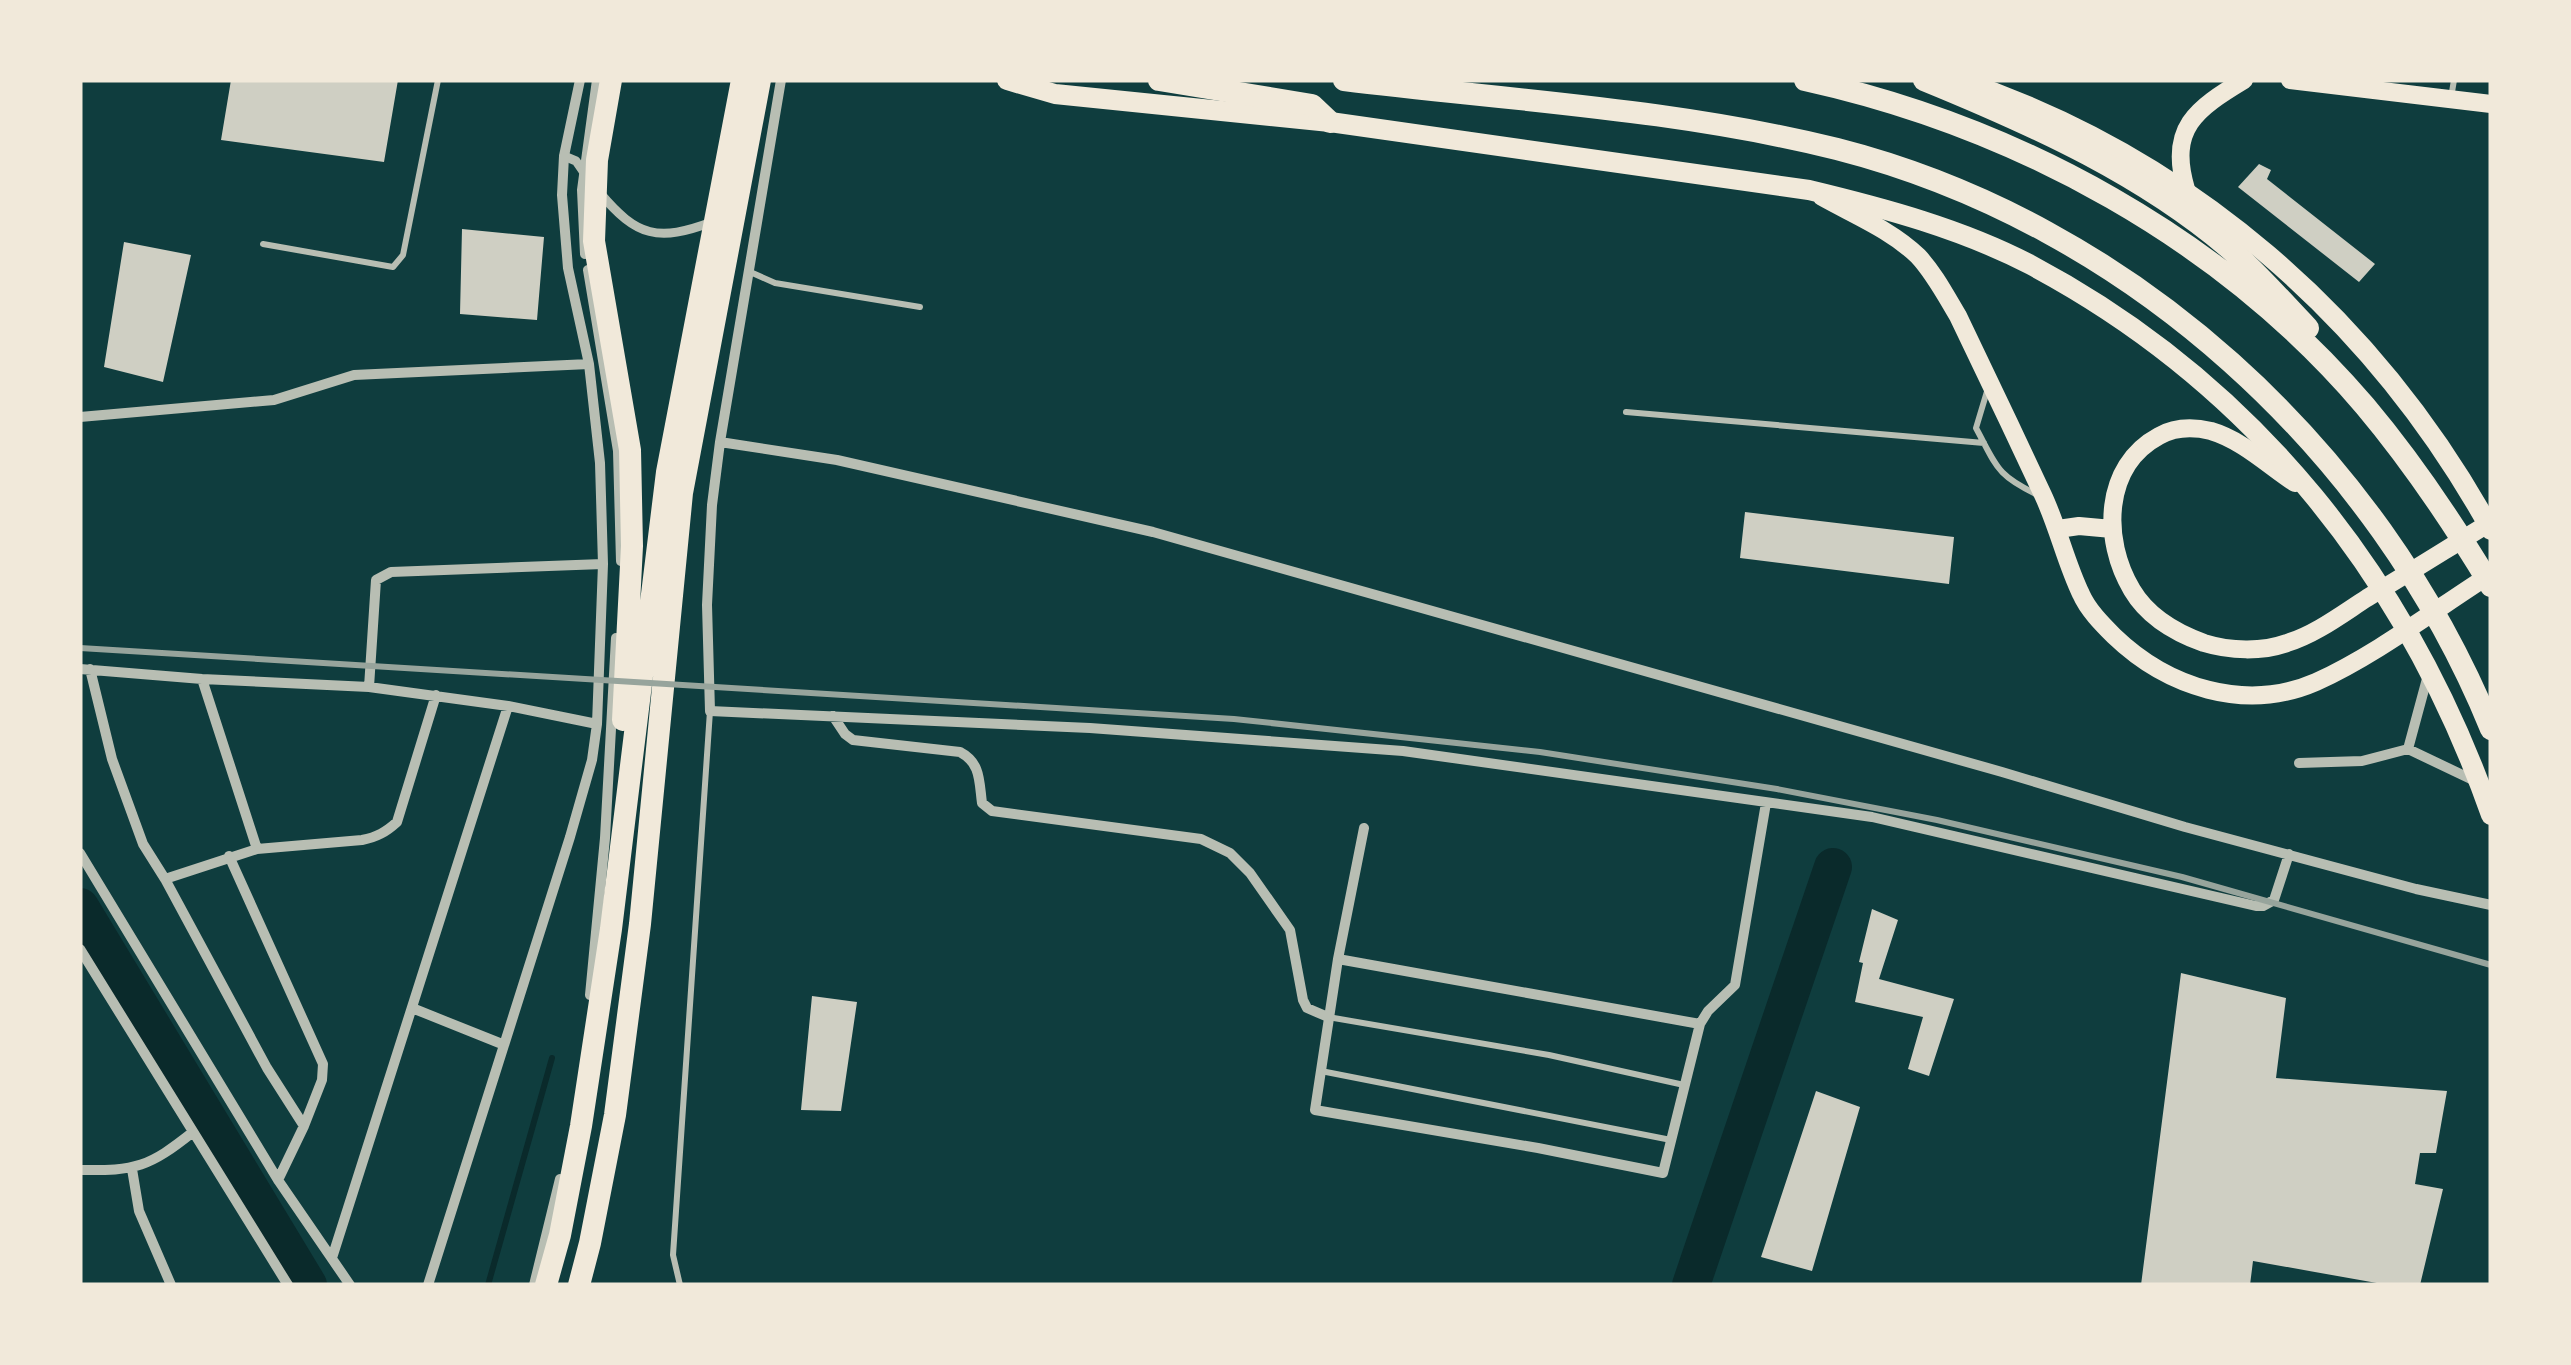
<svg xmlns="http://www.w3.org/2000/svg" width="2571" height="1365" viewBox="0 0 2571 1365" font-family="'DM Sans',sans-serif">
  <rect width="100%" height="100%" fill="#0f3d3e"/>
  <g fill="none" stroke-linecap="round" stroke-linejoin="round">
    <!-- stream -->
    <path stroke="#0a2a2b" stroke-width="6" d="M488,1285L552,1058"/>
    <!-- river -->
    <path stroke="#0a2a2b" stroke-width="38" d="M80,907L308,1285
      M1691,1285L1833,867"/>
  </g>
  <!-- building -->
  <path fill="#cfcfc3" d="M231,80H398L384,162L221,140Z
    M2259,164L2271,170L2267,179L2375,264L2359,282L2238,187Z
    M462,229L544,237L537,320L460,314Z
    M124,242L191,255L163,382L104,367Z
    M1745,512L1954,537L1949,584L1740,558Z
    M1872,909L1898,920L1879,979L1954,999L1929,1076L1908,1069L1923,1017L1855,1002L1863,963L1859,962Z
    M2181,973L2286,998L2276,1078L2447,1091L2436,1153H2420L2415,1184L2443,1189L2420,1285H2388L2253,1261L2250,1285H2141Z
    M812,996L857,1002L841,1111L801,1110Z
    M1816,1091L1860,1107L1812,1271L1761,1257Z"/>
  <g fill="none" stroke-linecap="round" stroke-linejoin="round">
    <!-- service -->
    <path stroke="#b8beb3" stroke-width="6" d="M2451,98L2454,80
      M263,244L393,267L403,255L438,80
      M748,271L775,283L920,307
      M1988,388L1976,428C1997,467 1996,475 2038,495
      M1626,412L1984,443
      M1328,1017L1549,1055L1684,1085
      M1321,1071L1671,1140
      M680,1285L673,1255L710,711"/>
    <!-- pedestrian -->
    <path stroke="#b8beb3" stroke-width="9" d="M564,156L576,161L587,177
      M600,193C637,237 658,242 712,222"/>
    <!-- minor -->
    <path stroke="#b8beb3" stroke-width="10" d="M781,80L720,442L712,505L707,605L710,711L1090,728L1403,751L1872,817L2256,906H2263L2274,900L2289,854
      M585,254L582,190L597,80
      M588,270L618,451L621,561
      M80,417L274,400L354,375L589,364
      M720,442L837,460L1153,532L2002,772L2185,827L2416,889L2491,905
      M80,669L202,679L369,687L508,706L597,724
      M90,669L112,759L143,844L165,879L267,1068L304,1126L278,1180
      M2428,675L2408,749L2473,780
      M202,679L257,849L362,840C377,837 386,832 397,822L436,695
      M369,687L376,580L391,572L603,564
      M833,716L845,734L853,740L960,752C981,763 979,781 982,803L992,811L1201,839L1230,853L1250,873L1290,930L1303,1000L1307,1008L1328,1017
      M2299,763L2362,761L2408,749
      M1364,828L1338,959L1315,1110L1538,1148L1663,1173L1700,1024L1708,1011L1735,985L1766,803
      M80,853L278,1180L350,1285
      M229,856L323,1064L322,1080L304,1126
      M165,879L257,849
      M80,949L288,1285
      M1338,959L1700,1024
      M590,995L605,838L616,638
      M412,1008L502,1044
      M132,1169L139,1211L171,1285
      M80,1170C136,1171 149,1167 193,1132
      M332,1258L508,706
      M428,1285L570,837L592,760L597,724L603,564L600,463L589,364L568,268L562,195L564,156L580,80
      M534,1285L560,1179"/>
    <!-- secondary -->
    <path stroke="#f1e9da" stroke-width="18" d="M2290,80L2491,104
      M2186,189C2168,128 2196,109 2244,80
      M1822,197C1854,215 1891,230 1918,256C1934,273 1946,296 1958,316C1987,376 2015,435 2043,495C2058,527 2066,563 2081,594C2088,610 2102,624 2114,636C2167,687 2245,713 2316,682C2374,656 2436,609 2491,574
      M2295,483C2269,466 2242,440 2211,431C2194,427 2175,427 2159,436C2103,466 2102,540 2132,590C2148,617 2176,633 2204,643C2230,651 2262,652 2287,643C2316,634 2342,614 2367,598C2409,573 2450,547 2491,522
      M2058,529L2079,526L2112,529"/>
    <!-- trunk -->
    <path stroke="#f1e9da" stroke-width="20" d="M1007,80L1055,94L1330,122L1809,190C1884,208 1962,229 2031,265C2255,384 2408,579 2491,815
      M1959,80C2189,157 2374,318 2491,530"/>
    <!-- motorway -->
    <path stroke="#f1e9da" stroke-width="22" d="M611,80L597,160L594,241L630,450L632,546L623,720
      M1159,80L1312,105L1330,122
      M1344,80C1507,100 1676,109 1837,149C2130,224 2377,450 2491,729
      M1805,80C2018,127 2223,239 2365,406C2413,463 2453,523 2491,586
      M1924,80C2034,125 2148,176 2238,256C2263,279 2285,304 2308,328
      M546,1285L560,1235L581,1126L611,929L667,472L742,80
      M579,1285L590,1243L615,1115L640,924L682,493L760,80"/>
    <!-- rail -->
    <path stroke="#97a49c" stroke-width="6" d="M80,648L1234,719L1540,752L1777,789L1937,820L2182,877L2491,965"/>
  </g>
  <!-- border -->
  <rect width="2571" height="1365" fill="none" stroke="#f1e9da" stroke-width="165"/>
</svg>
